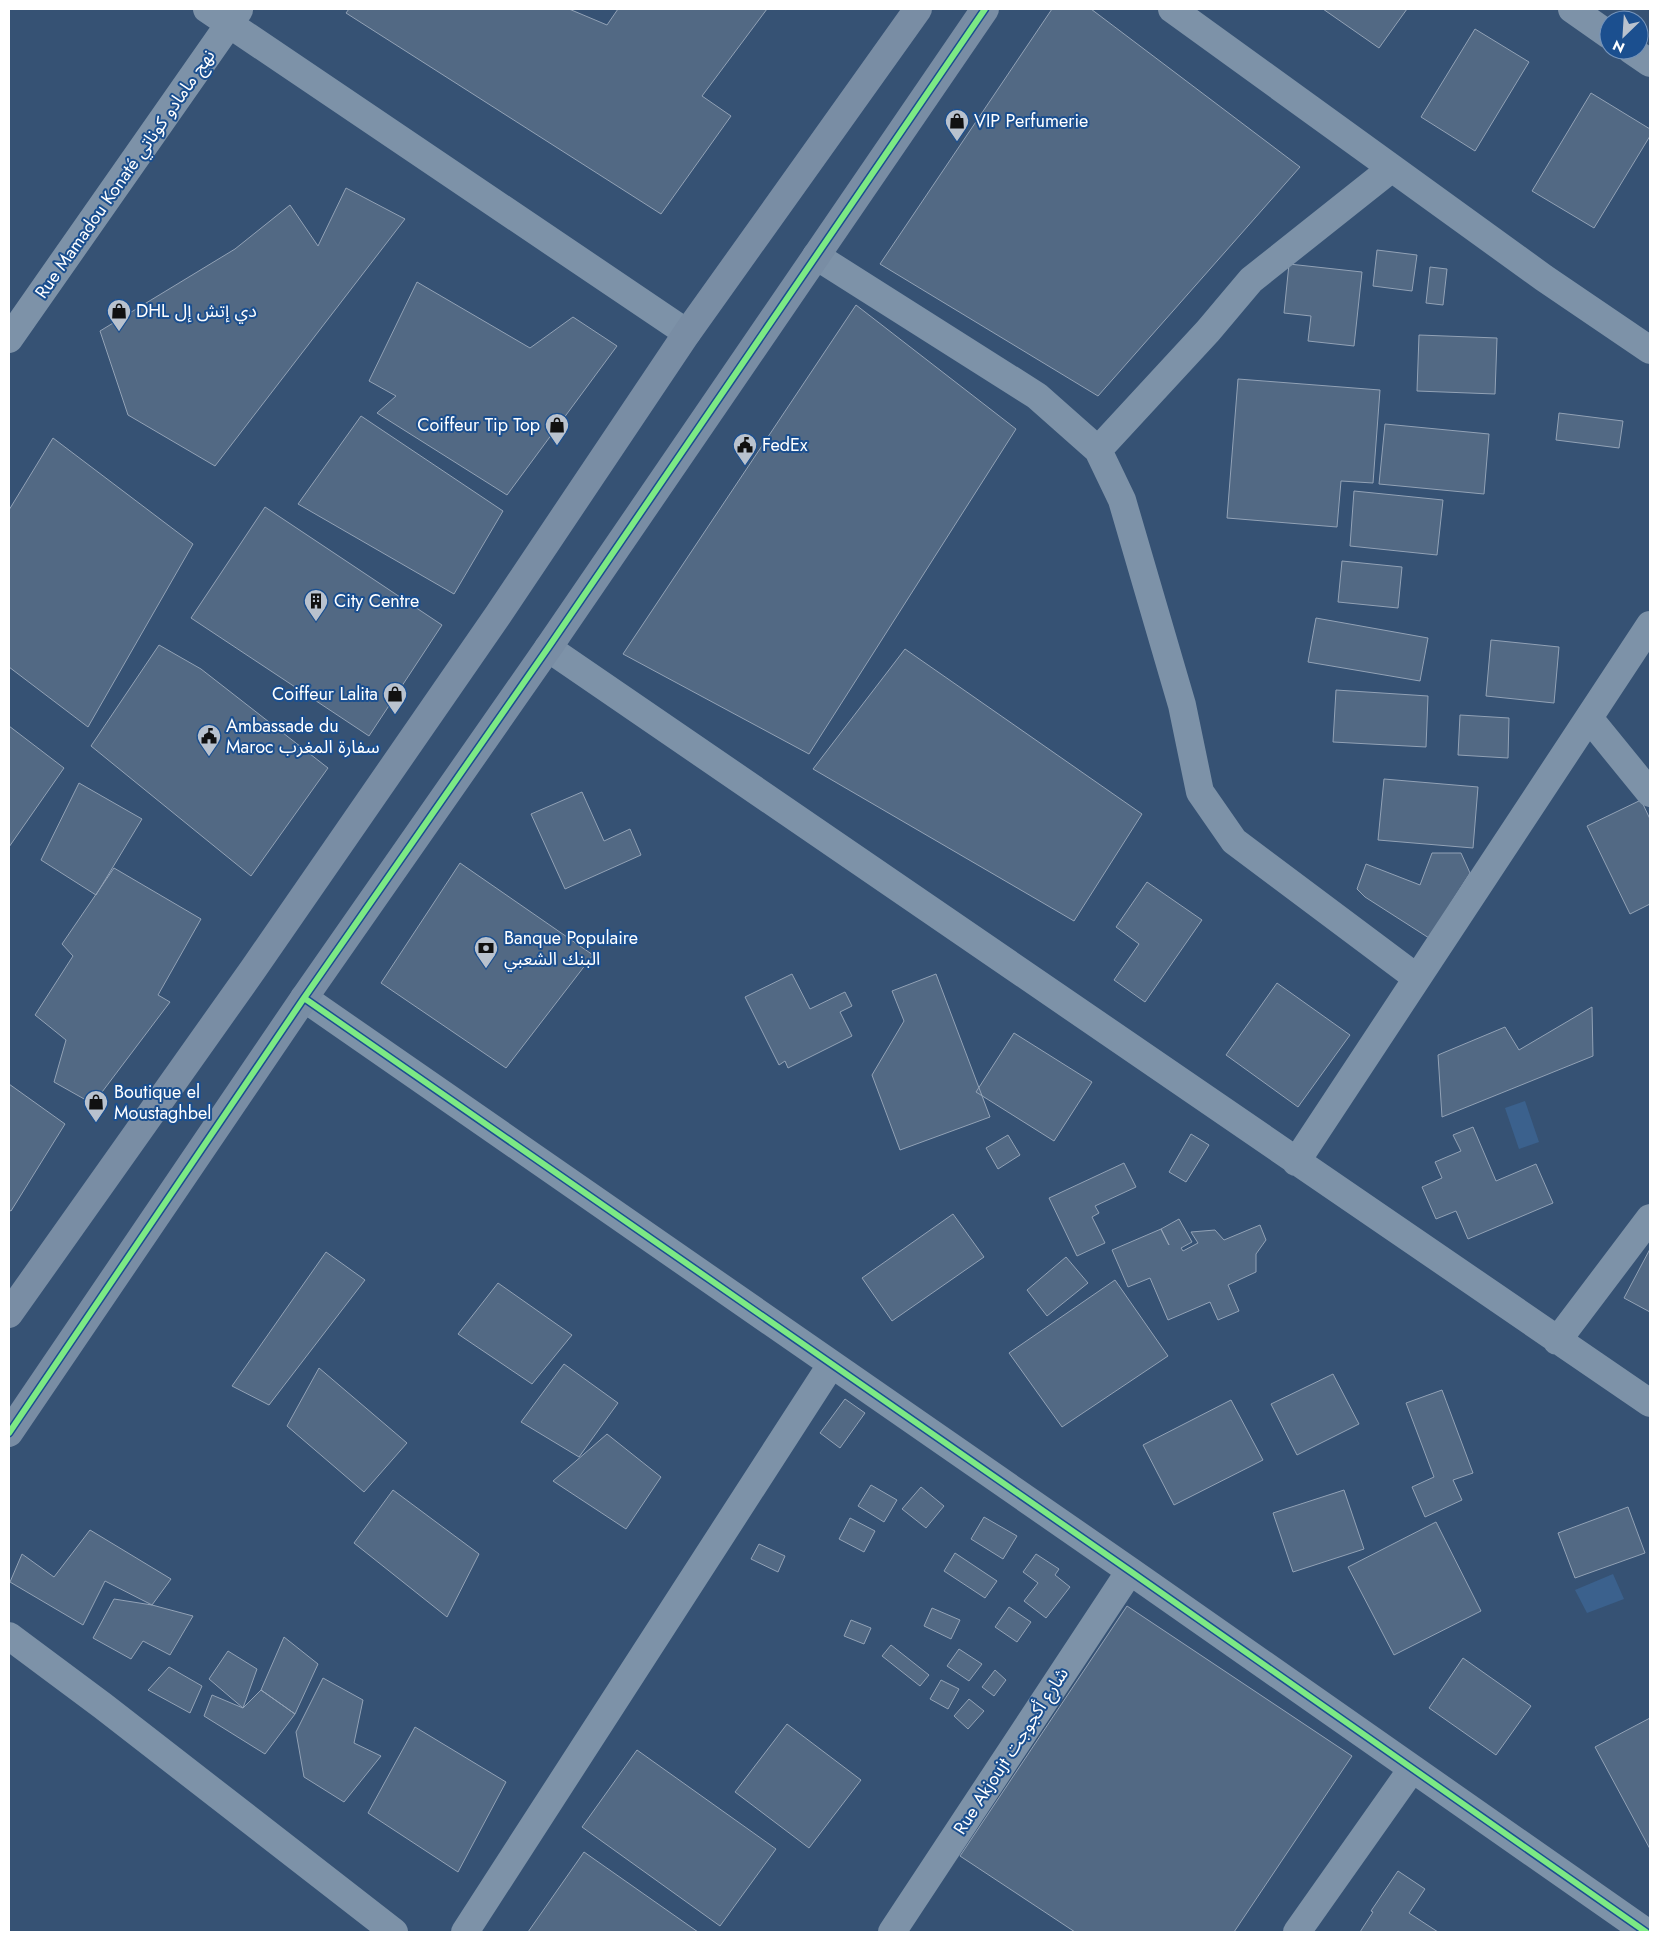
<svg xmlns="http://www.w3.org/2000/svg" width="1659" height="1941" viewBox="0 0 1659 1941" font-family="Jost,'Noto Sans Arabic',sans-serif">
  <rect width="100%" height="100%" fill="#365274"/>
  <!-- water -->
  <path fill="#3b618d" d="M1525,1101L1539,1142L1519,1149L1505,1108Z
    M1613,1574L1624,1599L1587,1613L1575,1590Z"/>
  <!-- building -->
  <path fill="#526984" stroke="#92a2b6" d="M349,9H569L607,25L618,9H767L702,96L731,116L661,214L346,13Z
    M1052,9H1091L1300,167L1098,396L880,264Z
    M1323,9H1407L1379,48Z
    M1475,29L1529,62L1475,151L1421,117Z
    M1591,93L1650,129V136L1594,228L1532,191Z
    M346,188L405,219L215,466L128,415L100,331L235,249L290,205L318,246Z
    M1377,250L1417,255L1412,291L1373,286Z
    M1289,264L1362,272L1354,346L1308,341L1311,316L1284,313Z
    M1430,267L1447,269L1443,305L1426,303Z
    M417,282L530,348L573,317L617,346L507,495L377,413L396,396L369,381Z
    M856,305L1016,429L809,754L623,654Z
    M1419,335L1497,338L1495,394L1417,391Z
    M1238,379L1380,390L1373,483L1341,481L1337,527L1227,518Z
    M1559,413L1623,421L1619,448L1556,440Z
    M361,416L503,511L454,594L298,504Z
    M1385,424L1489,434L1484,494L1379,484Z
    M53,438L193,544L88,727L9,667V510Z
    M1354,491L1443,500L1437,555L1350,546Z
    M265,507L442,625L369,736L191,618Z
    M1342,561L1402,567L1398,608L1338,602Z
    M1316,618L1428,638L1420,681L1308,662Z
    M1491,640L1559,647L1554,703L1486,696Z
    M159,645L201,669L328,768L251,876L91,746Z
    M905,649L1142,814L1074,921L813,769Z
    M1336,690L1428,696L1426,747L1333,742Z
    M1460,715L1509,718L1508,758L1458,755Z
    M9,726L64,768L9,847Z
    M1384,779L1478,787L1473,848L1378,840Z
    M79,783L142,819L96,895L41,860Z
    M582,792L604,841L630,829L641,855L565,889L531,814Z
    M1641,800L1650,819V904L1630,914L1587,826Z
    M1432,853H1461L1470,873L1429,938L1365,897L1357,889L1366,864L1420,885Z
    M460,863L593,955L506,1068L381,983Z
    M114,868L201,919L158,995L170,1002L93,1104L54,1082L66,1040L35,1015L73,956L62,944Z
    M1147,882L1202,920L1145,1002L1114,980L1139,944L1116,927Z
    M792,974L810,1009L845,992L852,1006L840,1012L852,1036L788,1068L785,1061L779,1065L745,997Z
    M936,974L990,1117L900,1150L872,1075L904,1021L892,991Z
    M1277,983L1350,1035L1298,1107L1226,1055Z
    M1592,1007L1593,1056L1442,1117L1438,1055L1505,1027L1519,1050Z
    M1014,1033L1092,1082L1054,1141L976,1092Z
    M9,1084L65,1124L11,1211L9,1210Z
    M1473,1127L1496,1181L1536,1164L1553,1203L1468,1239L1456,1211L1436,1219L1422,1187L1442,1178L1435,1162L1461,1151L1453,1135Z
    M1191,1134L1209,1145L1186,1182L1169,1172Z
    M1008,1135L1020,1155L998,1169L986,1148Z
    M1124,1163L1136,1187L1095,1206L1099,1213L1092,1217L1105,1243L1077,1256L1049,1198Z
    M953,1214L984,1257L892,1321L862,1278Z
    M1179,1219L1192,1242L1181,1248L1183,1251L1198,1243L1191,1232L1215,1230L1224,1240L1260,1225L1266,1240L1256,1254V1272L1228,1285L1239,1311L1218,1320L1210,1302L1168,1320L1150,1278L1128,1287L1112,1250L1161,1229L1169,1245L1161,1229Z
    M1650,1249V1312L1624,1298Z
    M326,1252L365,1280L269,1405L232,1386Z
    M1066,1257L1088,1283L1047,1316L1027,1290Z
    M1115,1280L1168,1356L1062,1427L1009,1353Z
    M498,1283L572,1335L532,1384L458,1334Z
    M564,1364L618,1403L579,1457L521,1422Z
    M319,1368L407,1443L364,1492L287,1426Z
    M1333,1374L1359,1424L1297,1455L1271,1404Z
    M1442,1390L1473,1473L1453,1480L1462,1500L1425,1517L1412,1487L1434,1477L1406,1403Z
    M845,1399L865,1413L840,1448L820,1433Z
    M1231,1400L1263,1460L1174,1505L1143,1445Z
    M607,1434L661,1477L626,1529L553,1481Z
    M871,1485L897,1500L884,1522L858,1506Z
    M921,1487L944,1506L926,1528L902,1509Z
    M393,1490L479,1554L447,1617L354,1543Z
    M1344,1490L1364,1549L1293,1572L1273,1513Z
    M1628,1507L1645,1553L1575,1578L1558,1533Z
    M984,1517L1017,1536L1003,1559L971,1539Z
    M850,1518L875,1531L864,1552L839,1539Z
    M1436,1522L1481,1611L1394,1655L1348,1567Z
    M90,1530L171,1579L152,1605L105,1581L83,1625L10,1582L22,1554L54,1577Z
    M759,1544L785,1556L778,1572L751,1559Z
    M955,1553L997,1581L985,1598L944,1571Z
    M1036,1554L1059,1569L1055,1575L1070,1587L1046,1618L1024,1601L1038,1583L1023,1572Z
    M114,1599L152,1605L193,1616L170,1655L143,1641L131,1659L93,1638Z
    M1127,1606L1352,1756L1234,1932H1075L960,1856Z
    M1009,1607L1031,1622L1017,1642L995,1627Z
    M932,1608L960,1620L951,1639L924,1626Z
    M851,1620L871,1628L864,1644L844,1636Z
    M284,1637L318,1664L295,1714L261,1690Z
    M891,1645L929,1675L920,1686L882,1656Z
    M959,1649L982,1664L969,1681L947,1666Z
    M228,1651L257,1669L243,1708L209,1679Z
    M1463,1658L1531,1706L1496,1755L1429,1708Z
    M169,1667L202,1686L190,1713L148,1690Z
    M995,1670L1006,1680L994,1696L982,1687Z
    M323,1678L363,1700L354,1743L381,1756L344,1802L304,1777L296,1732Z
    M941,1680L959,1689L948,1709L930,1699Z
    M261,1690L295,1714L265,1754L204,1716L212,1695L243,1708Z
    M969,1699L984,1711L968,1729L954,1716Z
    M1650,1718V1849L1595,1747Z
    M787,1724L861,1780L809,1848L735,1792Z
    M415,1727L506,1782L458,1872L368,1813Z
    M637,1750L776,1849L720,1926L582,1827Z
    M584,1852L698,1932H528Z
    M1398,1871L1425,1889L1409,1913L1438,1932H1360L1373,1912L1371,1911Z"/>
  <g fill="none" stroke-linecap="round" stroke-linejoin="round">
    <!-- street -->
    <path stroke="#7d92a8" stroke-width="28" d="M207,9L687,333
      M1172,9L1544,278L1650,350
      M1572,9L1609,35
      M1631,50L1650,63
      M816,256L1037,396L1098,450L1122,500L1182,705L1200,792L1234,841L1417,978
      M9,339L239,10
      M1098,450L1208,331L1251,280L1392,168
      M548,648L1650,1403
      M1589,718L1650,793
      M304,998L1130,1571L1646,1932
      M1296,1162L1650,625
      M1557,1341L1650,1218
      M9,1636L103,1706L394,1932
      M465,1932L831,1365
      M892,1932L1130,1571
      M1297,1932L1412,1769"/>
    <!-- secondary -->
    <path stroke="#798da4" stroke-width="28" d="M9,1314L254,968L498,615L687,333L918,9
      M9,1433L304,998L548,648L985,9"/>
    <!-- cycleway casing -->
    <g stroke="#1b4f8f" stroke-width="9">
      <path id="cycleway" d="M304,998L1130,1571L1646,1932
        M9,1433L304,998L548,648L985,9"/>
    </g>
    <!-- cycleway -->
    <use href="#cycleway" stroke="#7ce984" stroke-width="6"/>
  </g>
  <!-- icons -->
  <defs>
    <g id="shop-pin" transform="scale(1.25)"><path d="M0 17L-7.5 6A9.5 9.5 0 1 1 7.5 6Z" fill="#b9c2ce" stroke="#1b4f8f"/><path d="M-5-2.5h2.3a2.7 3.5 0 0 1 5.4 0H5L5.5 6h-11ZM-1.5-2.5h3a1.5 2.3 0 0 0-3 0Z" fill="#111"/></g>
    <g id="civic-pin" transform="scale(1.25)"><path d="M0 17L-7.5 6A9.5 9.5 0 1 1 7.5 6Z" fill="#b9c2ce" stroke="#1b4f8f"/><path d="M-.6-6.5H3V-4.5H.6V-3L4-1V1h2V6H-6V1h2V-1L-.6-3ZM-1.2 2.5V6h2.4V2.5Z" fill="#111"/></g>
    <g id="building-pin" transform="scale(1.25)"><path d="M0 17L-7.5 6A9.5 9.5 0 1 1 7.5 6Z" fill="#b9c2ce" stroke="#1b4f8f"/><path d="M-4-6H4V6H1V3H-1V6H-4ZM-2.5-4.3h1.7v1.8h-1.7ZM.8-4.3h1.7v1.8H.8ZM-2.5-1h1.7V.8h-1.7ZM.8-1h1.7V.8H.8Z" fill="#111"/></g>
    <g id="bank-pin" transform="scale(1.25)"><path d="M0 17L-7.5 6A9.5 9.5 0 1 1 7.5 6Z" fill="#b9c2ce" stroke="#1b4f8f"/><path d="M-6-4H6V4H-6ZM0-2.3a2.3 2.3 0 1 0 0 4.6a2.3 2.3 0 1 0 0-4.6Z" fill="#111"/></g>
  </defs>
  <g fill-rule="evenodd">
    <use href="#shop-pin" x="957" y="121"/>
    <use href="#shop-pin" x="119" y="311"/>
    <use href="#shop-pin" x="557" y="425"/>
    <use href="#civic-pin" x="745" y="445"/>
    <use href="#building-pin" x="316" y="601"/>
    <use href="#shop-pin" x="395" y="694"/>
    <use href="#civic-pin" x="209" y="736"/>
    <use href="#bank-pin" x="486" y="948"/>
    <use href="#shop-pin" x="96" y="1102"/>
  </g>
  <g text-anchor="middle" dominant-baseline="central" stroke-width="4" stroke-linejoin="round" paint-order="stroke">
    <!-- poi labels -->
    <g font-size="18" fill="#fff" stroke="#1b4f8f" text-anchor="start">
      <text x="974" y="121">VIP Perfumerie</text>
      <text x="136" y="311">DHL دي إتش إل</text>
      <text x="540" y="425" text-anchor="end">Coiffeur Tip Top</text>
      <text x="762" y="445">FedEx</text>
      <text x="334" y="601">City Centre</text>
      <text x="378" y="694" text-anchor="end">Coiffeur Lalita</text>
      <text x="226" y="726">Ambassade du<tspan x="226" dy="21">Maroc سفارة المغرب</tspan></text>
      <text x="504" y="938">Banque Populaire<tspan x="504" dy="21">البنك الشعبي</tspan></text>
      <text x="114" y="1092">Boutique el<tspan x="114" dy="21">Moustaghbel</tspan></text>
    </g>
    <!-- street labels -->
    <g font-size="18" fill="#fff" stroke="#1b4f8f">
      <text transform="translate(125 174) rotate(-55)">Rue Mamadou Konaté نهج مامادو كوناتي</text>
      <text transform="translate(1011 1751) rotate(-57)">Rue Akjoujt شارع أكجوجت</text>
    </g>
  </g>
  <!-- border -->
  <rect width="1659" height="1941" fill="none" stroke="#ffffff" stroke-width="20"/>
  <!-- north arrow -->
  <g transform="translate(1624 35) rotate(205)"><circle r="24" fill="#1b4f8f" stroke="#7695bc"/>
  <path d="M0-4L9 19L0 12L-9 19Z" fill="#b9c2ce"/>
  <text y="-8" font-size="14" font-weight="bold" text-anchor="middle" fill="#ffffff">N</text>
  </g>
</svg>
